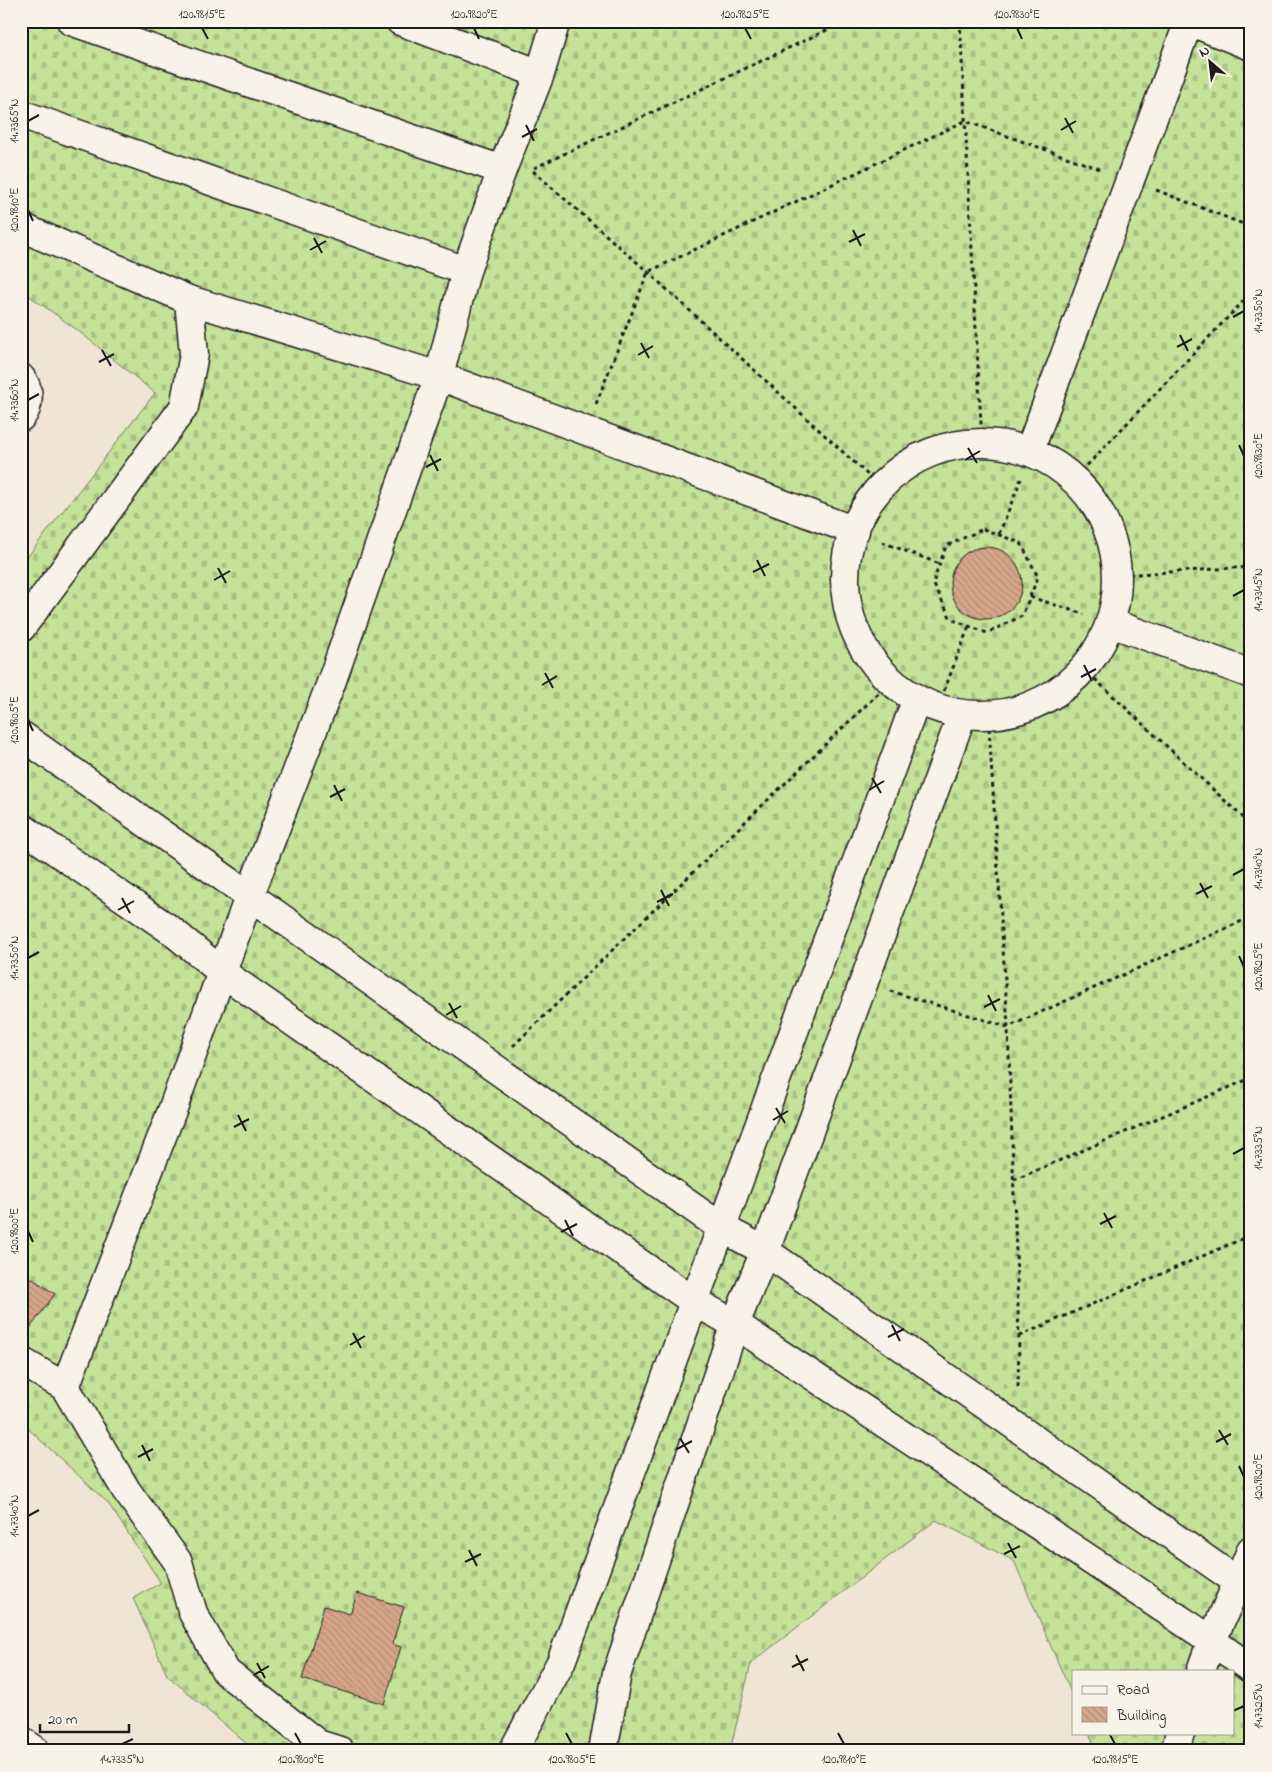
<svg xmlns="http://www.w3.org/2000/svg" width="1272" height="1772" viewBox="0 0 1272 1772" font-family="'Indie Flower',sans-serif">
  <defs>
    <pattern id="cemetery-stones" width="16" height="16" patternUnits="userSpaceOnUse" patternTransform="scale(1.25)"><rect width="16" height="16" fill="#c5e299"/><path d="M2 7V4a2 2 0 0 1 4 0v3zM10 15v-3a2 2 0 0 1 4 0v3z" fill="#a9c183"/></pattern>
    <pattern id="building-back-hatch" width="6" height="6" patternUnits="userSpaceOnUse" patternTransform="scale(1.25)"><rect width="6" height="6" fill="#d5a688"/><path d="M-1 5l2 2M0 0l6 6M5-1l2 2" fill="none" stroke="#b68e75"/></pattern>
  </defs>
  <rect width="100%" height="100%" fill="#f0e4d5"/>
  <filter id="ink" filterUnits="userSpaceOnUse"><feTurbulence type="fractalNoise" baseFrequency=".02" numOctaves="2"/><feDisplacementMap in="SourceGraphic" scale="10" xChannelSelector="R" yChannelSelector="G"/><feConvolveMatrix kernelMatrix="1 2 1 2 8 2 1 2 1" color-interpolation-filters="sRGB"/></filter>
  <g filter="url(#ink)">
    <!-- cemetery -->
    <path fill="url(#cemetery-stones)" stroke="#707f5a" d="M21,21H1251V1751H1097L1089,1733H1233V1671H1073V1697L1014,1561L936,1520L751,1663L730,1751H255L167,1675L133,1598L161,1583L108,1503L21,1422V565L155,393L76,329L21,290Z"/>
    <!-- building -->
    <path fill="url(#building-back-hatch)" stroke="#1c1c1c" d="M950 583a36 36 0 1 1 72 0a36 36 0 1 1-72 0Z
      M21,1271L55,1294L30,1328L21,1322Z
      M357,1593L404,1607L392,1644L401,1647L384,1704L302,1679L324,1606L350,1614Z
      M654,1744L688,1751H652Z"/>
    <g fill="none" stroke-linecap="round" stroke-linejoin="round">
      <!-- minor casing -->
      <g stroke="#1c1c1c" stroke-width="31">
        <path id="minor" d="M71,21L502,170
          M400,21L540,74
          M21,114L466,271
          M21,227L189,300L439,376L855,531
          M21,378C30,389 30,406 21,417
          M845 579a136 136 0 1 1 272 0a136 136 0 1 1-272 0Z
          M1029,452L1189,21L1251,46
          M1111,623L1251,674
          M21,628L184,407L194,354L189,300
          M21,735L722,1228L765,1251L1251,1591
          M21,827L172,931L223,973L695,1302L735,1324L1211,1640L1251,1669
          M21,1361L65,1387L126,1490L178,1562L193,1613L226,1672L318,1744L340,1751
          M65,1387L173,1108L249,897L331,683L439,376L466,271L502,170L540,74L556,21
          M1201,1671C1214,1629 1236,1591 1251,1550
          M21,1740L36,1751
          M513,1751L561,1662L916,701
          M603,1751L617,1673L735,1324L765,1251L962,715
          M1175,1751L1180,1733"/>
      </g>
      <!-- path -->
      <path stroke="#1c1c1c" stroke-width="3" stroke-dasharray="4 4" stroke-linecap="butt" d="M960,21L982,443
        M534,168L846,21
        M533,171L648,272L882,488
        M1156,190L1251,227
        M596,404L648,272L965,121L1103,170
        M1076,477L1251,293
        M983,529L1021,543L1038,577L1022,616L987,633L951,619L933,583L946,546Z
        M999,534L1021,479
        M882,542L940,564
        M1121,575L1251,567
        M1030,597L1084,614
        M1083,668L1251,825
        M944,691L969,626
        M989,728L1008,1027L1019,1336L1018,1391
        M890,991L1008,1027L1251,917
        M21,1025L23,1049L21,1062
        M513,1046L890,682
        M1014,1180L1251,1078
        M1019,1336L1251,1235"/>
      <!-- minor -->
      <use href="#minor" stroke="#f7f3e8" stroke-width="28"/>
    </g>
  </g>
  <!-- ticks -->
  <path fill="none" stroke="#1c1c1c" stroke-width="2" d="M202,28L208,39M474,28L479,39M745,28L751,39M1017,28L1022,39M1065,118L1073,133M28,121L39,115M526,125L534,141M1061,130L1076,121M522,137L537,129M28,210L33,221M853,230L861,246M314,238L322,253M849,242L865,234M310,250L326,241M1233,317L1244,311M1180,335L1188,351M641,343L649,358M1177,347L1192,339M102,350L111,366M638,355L653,346M99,362L114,354M28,400L39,394M1239,445L1244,456M968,448L977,463M430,455L438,471M965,460L980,451M426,467L441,459M757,560L765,576M218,568L226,583M753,572L769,564M214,580L230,571M1233,596L1244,590M1084,665L1092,681M545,673L553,688M1081,677L1096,669M542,685L557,676M28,720L33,731M872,778L881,793M334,785L342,801M869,790L884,781M330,797L345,789M1233,875L1244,869M1200,883L1208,898M661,890L669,906M1196,894L1212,886M122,898L130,913M657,902L673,894M118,910L134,901M1239,956L1244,967M28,958L39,952M988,995L996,1011M449,1003L457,1018M984,1007L1000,999M446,1015L461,1006M776,1108L785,1123M238,1115L246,1131M773,1120L788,1111M234,1127L249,1119M1233,1154L1244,1148M1104,1213L1112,1228M565,1220L573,1236M1100,1224L1116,1216M28,1231L33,1242M561,1232L577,1224M892,1325L900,1341M353,1333L361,1348M888,1337L904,1329M350,1345L365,1336M1219,1430L1228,1445M680,1438L689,1453M1216,1442L1231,1434M142,1445L150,1461M677,1449L692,1441M138,1457L153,1449M1239,1466L1244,1477M28,1516L39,1510M1008,1543L1016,1558M469,1550L477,1566M1004,1554L1020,1546M465,1562L481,1554M796,1655L804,1671M257,1663L265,1678M792,1667L808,1659M254,1675L269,1666M1233,1711L1244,1706M295,1733L301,1744M566,1733L572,1744M838,1733L844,1744M1109,1733L1115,1744M122,1744L133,1739"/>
  <!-- margin -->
  <rect width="1272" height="1772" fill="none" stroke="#f7f3e8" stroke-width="55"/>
  <!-- legend -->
  <rect x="1072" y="1670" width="162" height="65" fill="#f7f3e8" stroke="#9f9d96"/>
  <rect x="1082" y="1686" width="25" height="8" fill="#f7f3e8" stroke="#9f9d96"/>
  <text x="1117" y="1694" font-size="15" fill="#1c1c1c">Road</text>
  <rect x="1082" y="1707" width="25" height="15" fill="url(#building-back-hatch)" stroke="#9f9d96"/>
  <text x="1117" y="1720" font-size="15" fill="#1c1c1c">Building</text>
  <!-- north arrow -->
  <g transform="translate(1210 62) rotate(332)" stroke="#f7f3e8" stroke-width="4" paint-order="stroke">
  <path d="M0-4L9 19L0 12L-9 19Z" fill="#1c1c1c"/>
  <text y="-8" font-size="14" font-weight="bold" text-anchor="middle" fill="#1c1c1c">N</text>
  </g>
  <!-- scale -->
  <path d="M40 1724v8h89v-8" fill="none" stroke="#1c1c1c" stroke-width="2.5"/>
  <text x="48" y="1724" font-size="15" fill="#1c1c1c" stroke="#f7f3e8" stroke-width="4" paint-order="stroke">20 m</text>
  <rect x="28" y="28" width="1216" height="1716" fill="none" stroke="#1c1c1c" stroke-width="2"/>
  <g font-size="12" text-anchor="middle" fill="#1c1c1c">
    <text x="202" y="18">120.9815°E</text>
    <text x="474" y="18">120.9820°E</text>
    <text x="745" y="18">120.9825°E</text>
    <text x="1017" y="18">120.9830°E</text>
    <text transform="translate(14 121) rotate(-90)" y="4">14.7365°N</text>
    <text transform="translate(14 210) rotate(-90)" y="4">120.9810°E</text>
    <text transform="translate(1258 311) rotate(-90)" y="4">14.7350°N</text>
    <text transform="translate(14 400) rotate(-90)" y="4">14.7360°N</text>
    <text transform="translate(1258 456) rotate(-90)" y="4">120.9830°E</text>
    <text transform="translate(1258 590) rotate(-90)" y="4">14.7345°N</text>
    <text transform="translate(14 720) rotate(-90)" y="4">120.9805°E</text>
    <text transform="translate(1258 869) rotate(-90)" y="4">14.7340°N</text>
    <text transform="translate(14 958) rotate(-90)" y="4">14.7350°N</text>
    <text transform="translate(1258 967) rotate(-90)" y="4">120.9825°E</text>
    <text transform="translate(1258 1148) rotate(-90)" y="4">14.7335°N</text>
    <text transform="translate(14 1231) rotate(-90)" y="4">120.9800°E</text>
    <text transform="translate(1258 1477) rotate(-90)" y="4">120.9820°E</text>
    <text transform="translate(14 1516) rotate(-90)" y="4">14.7340°N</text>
    <text transform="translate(1258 1706) rotate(-90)" y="4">14.7325°N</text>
    <text x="122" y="1763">14.7335°N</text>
    <text x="301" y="1763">120.9800°E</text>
    <text x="572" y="1763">120.9805°E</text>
    <text x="844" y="1763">120.9810°E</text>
    <text x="1115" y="1763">120.9815°E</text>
  </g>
</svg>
